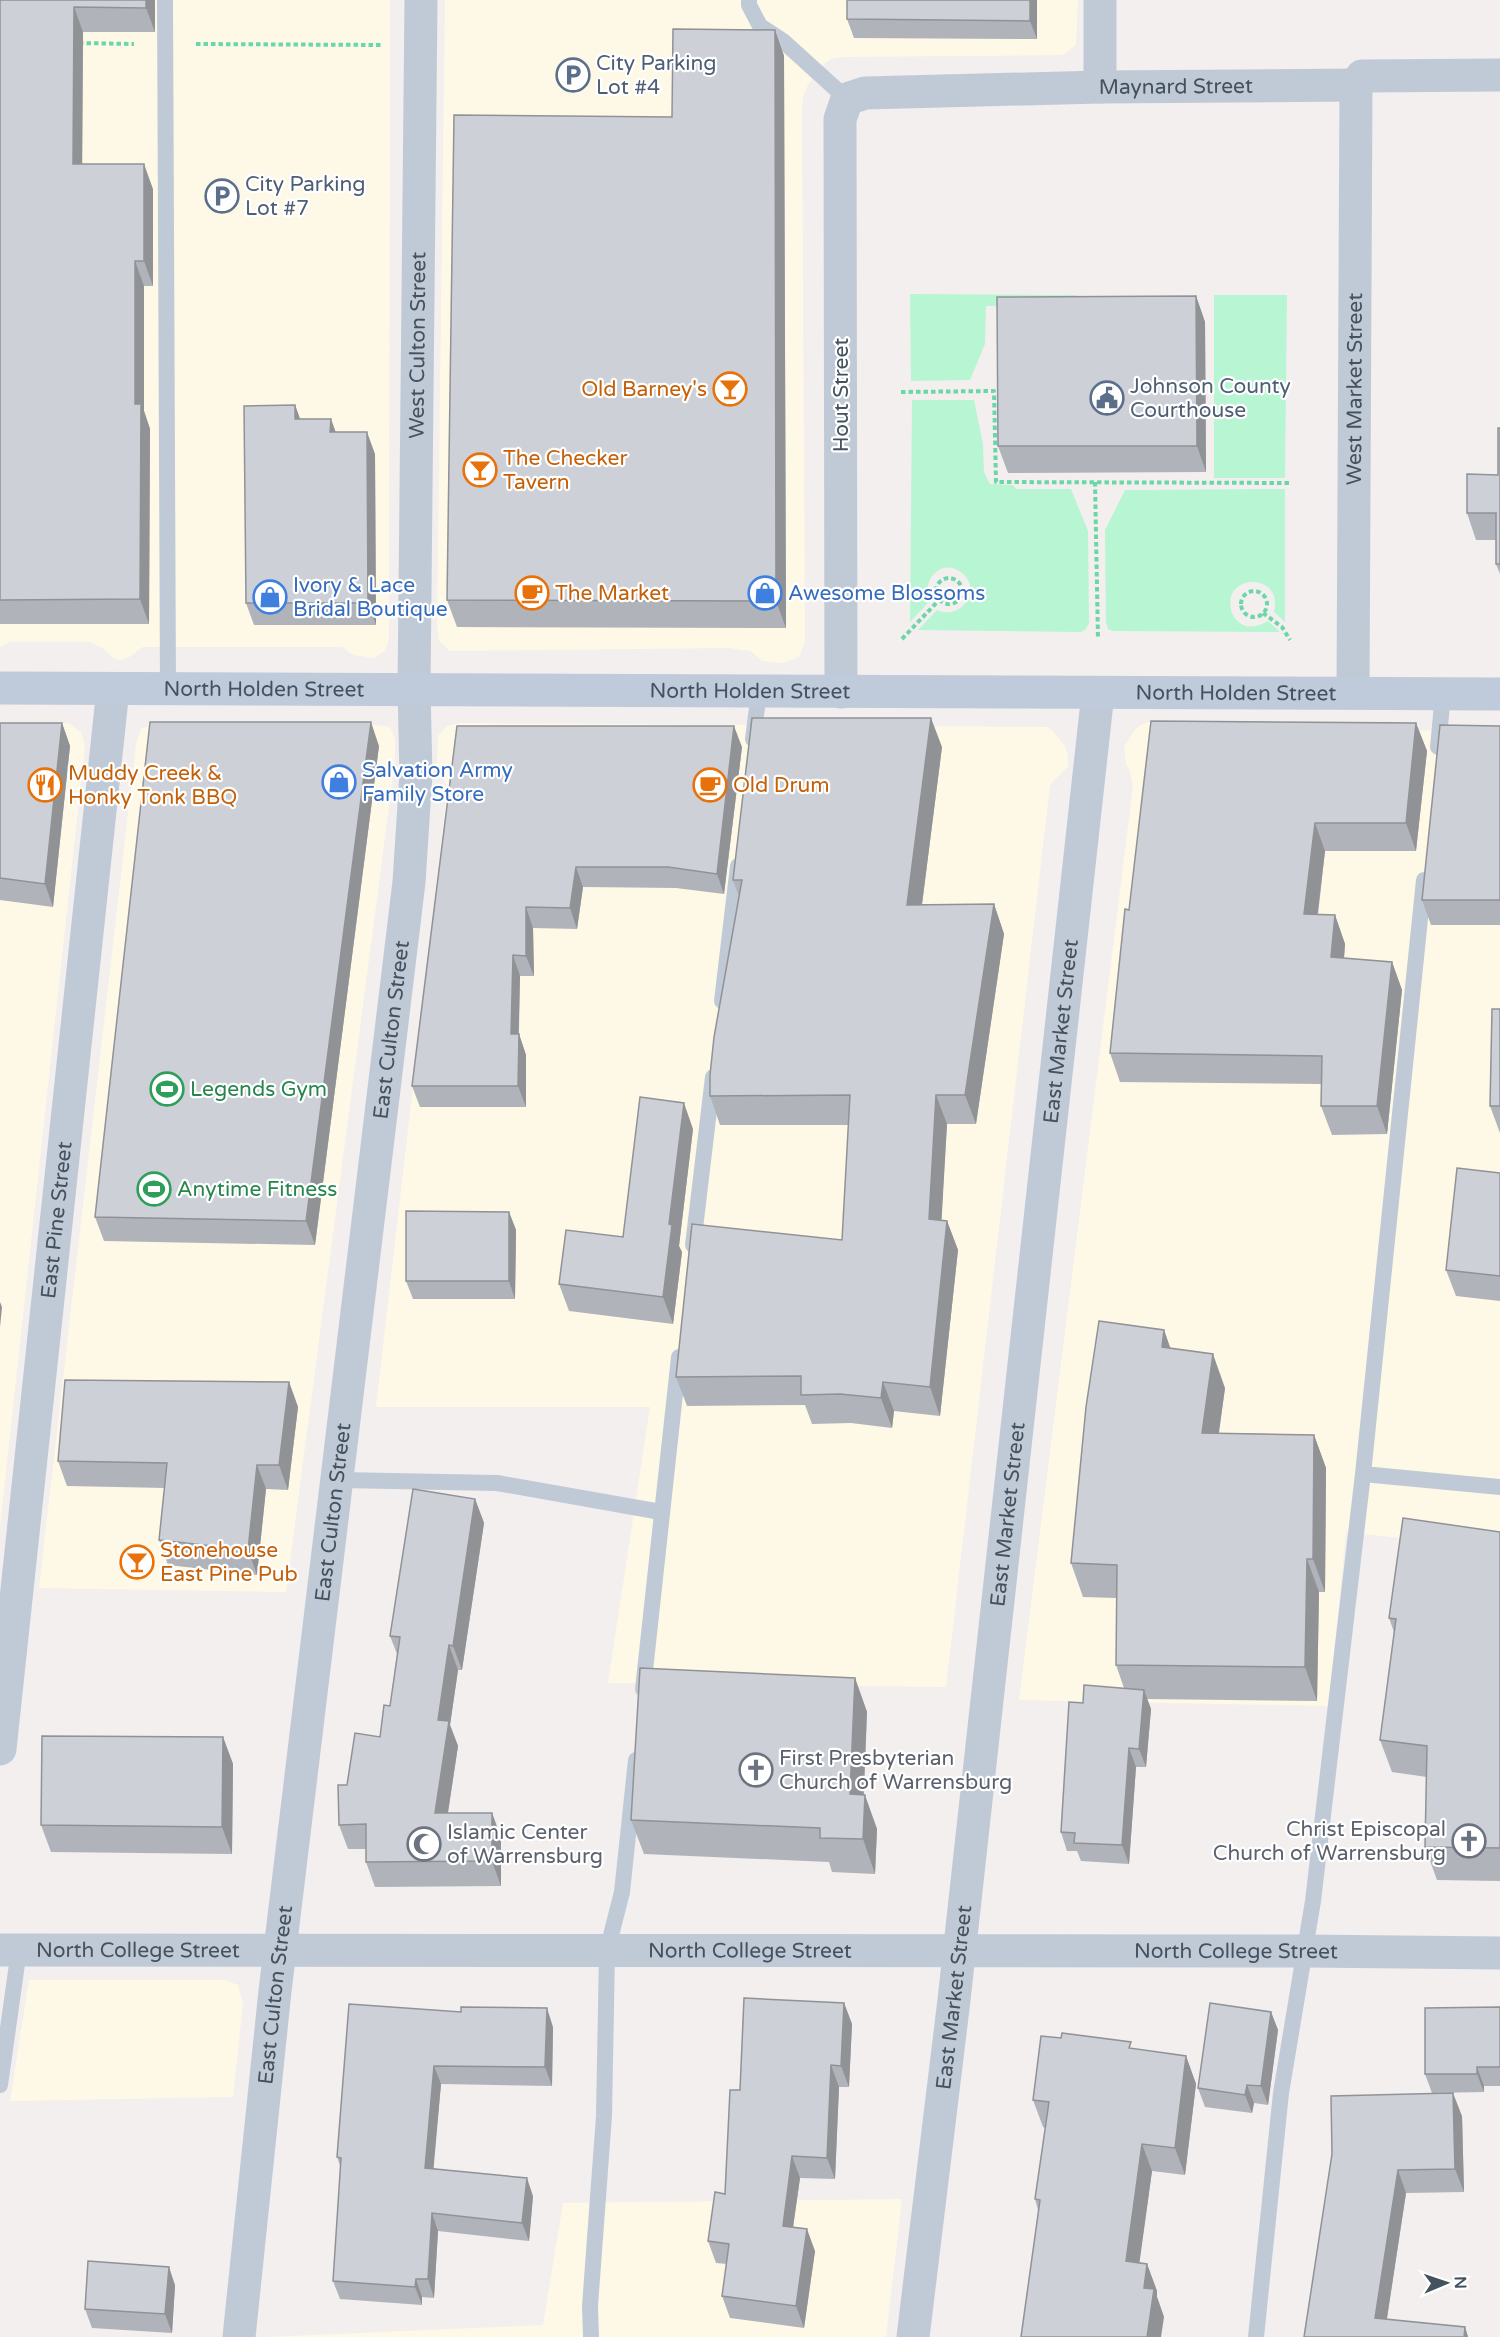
<svg xmlns="http://www.w3.org/2000/svg" width="1500" height="2337" viewBox="0 0 1500 2337" font-family="'Varela Round',sans-serif">
  <rect width="100%" height="100%" fill="#f2efee"/>
  <!-- commercial -->
  <path fill="#fef9e6" d="M0,0H390L389,639L385,651L374,658L353,655L342,647H143L129,657L121,660L113,658L103,648L89,642H9L0,647Z
    M445,0H1078L1076,45L1063,55L844,57L831,59L821,66L808,85L803,96L802,112L805,642L799,657L783,663L762,661L751,651L729,648L450,651L439,641L437,624Z
    M1149,722L1165,729L1500,731V1549L1346,1532L1329,1706L1019,1700L1133,786L1130,771L1126,764L1124,747L1134,731L1140,725Z
    M0,723H68L81,732L85,745L0,1527Z
    M461,723L1048,727L1053,731L1065,746L1068,756V766L1050,785L946,1687L608,1683L650,1407H376L447,791L446,784L437,768L438,736L447,726Z
    M156,724L375,725L390,727L395,740V761L286,1592L39,1588L136,744L141,729Z
    M29,1980H225L238,1985L243,2004L233,2097L10,2101Z
    M902,2199L886,2337H266L543,2325L563,2203Z"/>
  <!-- green -->
  <path fill="#b8f5d3" d="M910,294L1076,295V306H986L985,344L970,380L911,381Z
    M1214,295H1287L1285,478H1214Z
    M912,400H974L983,444L984,472L990,484L1013,485L1016,489H1071L1088,531L1089,623L1086,629L1081,632L918,630L937,610C960,621 983,590 962,573C941,556 921,581 929,602L910,622Z
    M1285,489V622L1274,612C1284,572 1223,573 1231,609C1232,615 1236,620 1241,624C1250,629 1259,626 1268,621L1280,632L1114,631L1108,629L1106,622L1105,530L1125,490Z"/>
  <g fill="none" stroke-linecap="round" stroke-linejoin="round">
    <!-- path -->
    <path stroke="#6bd7a8" stroke-width="4" stroke-dasharray="4.5 3" stroke-linecap="butt" d="M79,43L134,44
      M196,44L383,45
      M901,392L994,391L996,482L1291,483
      M1095,482L1098,639
      M936 591a13 13 0 1 1 26 0a13 13 0 1 1-26 0Z
      M1241 604a13 13 0 1 1 26 0a13 13 0 1 1-26 0Z
      M1263,613L1282,627L1290,640
      M902,639L940,599"/>
    <!-- lane -->
    <path stroke="#c0cad6" stroke-width="16" d="M165,0L168,689
      M749,0V5L760,26L783,41L847,99
      M753,739L759,692
      M1438,747L1443,694
      M722,1001L738,866
      M693,1245L713,1077
      M1363,1474L1500,1487
      M339,1480L497,1483L661,1512
      M643,1689L679,1357
      M0,2085L19,1950
      M591,2337L590,2306L604,2116L607,1951L622,1892L636,1760
      M1256,2337L1281,2093L1313,1901L1363,1474L1424,880"/>
    <!-- street -->
    <g stroke="#c0cad6" stroke-width="33">
      <path d="M1100,0V87"/>
      <path d="M1356,85L1362,76L1500,75"/>
      <path id="s1" d="M841,692L840,119L847,99L865,93L1100,87L1356,85"/>
      <path id="s2" d="M1353,693L1356,85"/>
      <path id="s3" d="M0,1749L113,689"/>
      <path id="s4" d="M0,1950L1305,1951L1500,1953"/>
      <path id="s5" d="M239,2337L275,1991L409,882L416,774L414,689L421,0"/>
      <path id="s6" d="M913,2337L954,2000L1098,693"/>
    </g>
    <!-- secondary -->
    <path stroke="#bfcada" stroke-width="33" id="s7" d="M0,688L1500,694"/>
  </g>
  <!-- wall -->
  <path fill="#b0b3b9" d="M0,0H155V32H83L82,164L153,189V286H144V411L150,429L149,624H0Z
    M1037,0V39L854,38L847,19Z
    M775,30L784,56L786,628L457,627L447,600Z
    M1196,296L1205,322L1206,472L1008,473L998,446Z
    M295,405L300,419L335,432L375,454L376,625H254L246,603Z
    M1500,428V574L1496,564V540H1476L1467,513L1498,475Z
    M0,723H62L70,746L53,907L0,900Z
    M1416,723L1427,751L1416,851H1325L1318,915H1335L1345,944L1344,958L1392,962L1402,990L1387,1134L1332,1135L1321,1106V1084L1120,1082L1110,1053L1129,910Z
    M457,726L742,747L724,894L676,888L583,887L577,929L533,928L534,976H520L519,1034L526,1055V1107H420L412,1086Z
    M1500,726V925H1431L1422,900Z
    M379,746L315,1245L104,1241L95,1217Z
    M942,747L922,905L994,904L1004,934L976,1124H947L941,1220L947,1221L958,1250L940,1416L894,1411L892,1428L851,1423L812,1424L805,1405L687,1406L676,1377L842,1240L849,1125H720L710,1096L739,897L733,880Z
    M1500,1009V1133L1490,1106Z
    M693,1129L679,1246L682,1252L673,1324L569,1311L559,1284L623,1237Z
    M1500,1173V1301L1456,1296L1446,1270Z
    M509,1212L516,1230L515,1299H413L406,1281Z
    M1164,1330L1170,1348L1225,1388L1219,1433L1314,1435L1326,1468L1325,1592H1319L1317,1701L1147,1699L1151,1709L1146,1767H1136L1129,1864L1081,1861L1077,1851H1067L1061,1832L1083,1703L1124,1688L1116,1665V1598L1083,1597L1071,1563Z
    M289,1382L298,1407L288,1490L266,1489L257,1575L168,1565L159,1540L165,1488L67,1486L58,1461Z
    M475,1499L484,1523L462,1670H458L450,1725L458,1746L448,1813H492L501,1838V1886L375,1887L366,1862V1849H348L339,1825L347,1785L380,1737L390,1706L397,1654L390,1636Z
    M1500,1532V1881L1437,1880L1425,1847L1427,1777L1392,1772L1380,1740L1394,1632L1389,1618Z
    M855,1678L867,1712L864,1795L877,1829L875,1874L832,1872L829,1862L644,1854L631,1820Z
    M223,1737L233,1764L232,1854L51,1852L41,1825Z
    M844,2003L852,2024L849,2087H839L835,2179L800,2178L793,2228L815,2251L804,2328L730,2318L722,2296L727,2264L716,2263L708,2241L725,2194L740,2090Z
    M349,2004L553,2027L552,2086L441,2084L433,2168L533,2196L529,2241L438,2231L434,2298L422,2297V2305L340,2299L333,2281L341,2168L337,2157Z
    M1500,2007V2086H1484V2092L1432,2093L1425,2074Z
    M1271,2012L1278,2030L1268,2105L1254,2103L1252,2113L1205,2107L1198,2088Z
    M1133,2049L1186,2056L1196,2084L1185,2175L1152,2171L1139,2263L1147,2264L1157,2291V2297L1164,2317L1038,2210L1035,2199L1045,2128L1043,2127L1033,2100Z
    M1462,2116L1464,2192L1406,2193L1387,2319L1465,2327L1468,2337H1304L1332,2154Z
    M175,2285L172,2333L92,2328L85,2309Z"/>
  <!-- shaded-wall -->
  <path fill="#909296" d="M146,0H155V32L146,8Z
    M1030,0H1037V39L1030,21Z
    M74,7L83,32L82,189L73,164Z
    M775,30L784,56L786,628L776,601Z
    M144,164L153,189V286L144,261Z
    M135,261L144,286V411L150,429L149,624L140,599L135,404Z
    M1196,296L1205,322L1206,472L1197,446Z
    M295,405L303,427L295,419Z
    M331,419L339,441L330,432Z
    M367,432L375,454L376,625L368,603Z
    M931,718L942,747L918,935L907,905Z
    M371,722L379,746L315,1245L306,1221Z
    M62,723L70,746L53,907L45,884Z
    M1416,723L1427,751L1416,851L1406,823Z
    M734,726L742,747L724,894L717,874Z
    M1315,823L1325,851L1314,943L1304,914Z
    M576,867L583,887L577,929L570,908Z
    M994,904L1004,934L976,1124L965,1095Z
    M526,907L533,928L534,976L526,956Z
    M1335,915L1345,944L1342,985L1331,957Z
    M513,955L520,976L518,1055L511,1034Z
    M1392,962L1402,990L1387,1134L1377,1106Z
    M519,1034L526,1055V1107L518,1086Z
    M936,1095L947,1124L940,1248L929,1219Z
    M684,1103L693,1129L679,1246L682,1252L673,1324L663,1297L669,1224Z
    M509,1212L516,1230L515,1299L509,1281Z
    M947,1221L958,1250L940,1416L930,1387Z
    M0,1302L2,1307L0,1327Z
    M1164,1330L1176,1364L1162,1347Z
    M1213,1354L1225,1388L1214,1466L1202,1433Z
    M289,1382L298,1407L288,1490L279,1465Z
    M883,1382L894,1411L892,1428L881,1398Z
    M1314,1435L1326,1468L1325,1592L1313,1559Z
    M257,1465L266,1489L257,1575L248,1550Z
    M475,1499L484,1523L462,1670L453,1646Z
    M1307,1559L1319,1592L1317,1701L1305,1667Z
    M449,1645L458,1670L450,1725L458,1746L444,1838L435,1813L438,1720Z
    M855,1678L867,1712L862,1829L850,1794Z
    M1144,1690L1151,1709L1146,1767L1139,1749Z
    M223,1737L233,1764L232,1854L222,1827Z
    M1129,1748L1136,1767L1129,1864L1122,1845Z
    M865,1795L877,1829L875,1874L863,1839Z
    M492,1813L501,1838V1886L492,1861Z
    M844,2003L852,2024L849,2087L841,2066Z
    M547,2008L553,2027L552,2086L545,2067Z
    M1271,2012L1278,2030L1268,2105L1261,2086Z
    M1186,2056L1196,2084L1185,2175L1175,2148Z
    M831,2065L839,2087L835,2179L827,2158Z
    M434,2066L441,2084L432,2186L425,2168Z
    M1477,2067L1484,2086V2092L1477,2074Z
    M1247,2085L1254,2103L1252,2113L1245,2095Z
    M1453,2093L1462,2116L1464,2192L1455,2169Z
    M1142,2144L1152,2171L1136,2288L1126,2261Z
    M792,2156L800,2178L790,2248L783,2226Z
    M1398,2170L1406,2193L1384,2337L1375,2318Z
    M527,2178L533,2196L529,2241L522,2223Z
    M432,2213L438,2231L434,2298L428,2279Z
    M807,2229L815,2251L804,2328L796,2306Z
    M1147,2264L1157,2291V2297L1164,2317L1161,2337H1147L1144,2288Z
    M169,2267L175,2285L172,2333L165,2314Z
    M416,2279L422,2297V2305L415,2287Z
    M1465,2327L1468,2337H1464Z"/>
  <!-- building -->
  <path fill="#cdd0d7" stroke="#909296" stroke-width="1.5" d="M0,0H146V8L74,7L73,164H144V261H135V404H141L140,599L0,600Z
    M847,0H1030V21L847,19Z
    M673,29L775,30L776,601L447,600L454,115L672,117Z
    M1196,296L1197,446H998L997,297Z
    M295,405V419H331L330,432H367L368,603H246L244,406Z
    M1498,428H1500V564H1496V513H1467V474L1498,475Z
    M752,718H931L907,905L994,904L965,1095H936L929,1219L947,1221L930,1387L883,1382L881,1398L840,1394L801,1395V1376L676,1377L692,1224L842,1240L850,1095L710,1096V1075L714,1037L742,880H733Z
    M1151,721L1416,723L1406,823H1315L1304,914L1335,915L1331,957L1392,962L1377,1106H1321L1322,1056L1110,1053L1125,909L1129,910Z
    M150,722H371L306,1221L95,1217Z
    M0,723H62L45,884L0,878Z
    M1440,725L1500,726V900H1422Z
    M457,726H734L717,874L668,867H576L570,908L526,907V956L513,955L511,1034H519L518,1086H412Z
    M1492,1009H1500V1106H1490Z
    M640,1097L684,1103L669,1224L672,1225L663,1297L559,1284L566,1230L623,1237Z
    M1457,1168L1500,1173V1276L1446,1270Z
    M406,1211L509,1212V1281H406Z
    M1099,1321L1164,1330L1162,1347L1213,1354L1202,1433L1314,1435L1313,1559H1307L1305,1667L1116,1665L1117,1565L1071,1563L1086,1407Z
    M65,1380L289,1382L279,1465H257L248,1550L159,1540L167,1463L58,1461Z
    M413,1489L475,1499L453,1646L449,1645L438,1720L449,1721L435,1813H492V1861L366,1862V1824L339,1825L338,1785H347L355,1733L380,1737L384,1705L390,1706L400,1637L390,1636Z
    M1403,1518L1500,1532V1848L1425,1847L1427,1746L1380,1740L1396,1619L1389,1618Z
    M640,1668L855,1678L850,1794L865,1795L863,1839L820,1838V1828L631,1820Z
    M1084,1685L1144,1690L1139,1749L1129,1748L1122,1845L1074,1843L1075,1833L1061,1832L1069,1702L1083,1703Z
    M42,1736L223,1737L222,1827L41,1825Z
    M744,1998L844,2003L841,2066L831,2065L827,2158L792,2156L783,2226L807,2229L796,2306L722,2296L729,2244L708,2241L715,2192L725,2194L730,2090H740Z
    M1210,2003L1271,2012L1261,2086L1247,2085L1245,2095L1198,2088Z
    M349,2004L461,2012V2007L547,2008L545,2067L434,2066L425,2168L527,2178L522,2223L432,2213L428,2279H416L415,2287L333,2281L341,2158L337,2157Z
    M1500,2007V2067H1477V2074H1425V2008Z
    M1062,2033L1131,2042L1129,2048L1186,2056L1175,2148L1142,2144L1126,2261L1147,2264L1144,2288L1154,2289L1147,2337H1021L1040,2200L1035,2199L1049,2102L1033,2100L1041,2036L1061,2038Z
    M1453,2093L1455,2169L1398,2170L1375,2318L1465,2327L1464,2337H1304L1332,2154L1331,2096Z
    M88,2261L169,2267L165,2314L85,2309Z"/>
  <!-- icons -->
  <defs>
    <g id="parking-ring" transform="scale(1.725)"><circle r="9.5" fill="#fff" stroke="#5c6f8a" stroke-width="1.5"/><path d="M-3.5-5.5H1a3.5 3.5 0 0 1 0 7H-1V5.5H-3.5ZM-1-3.4V-.6H.8a1.4 1.4 0 0 0 0-2.8Z" fill="#5c6f8a"/></g>
    <g id="bar-ring" transform="scale(1.725)"><circle r="9.5" fill="#fff" stroke="#e8710a" stroke-width="1.5"/><path d="M-6-5H6L.8 .8V4.5H3.5V6h-7V4.5H-.8V.8Z" fill="#e8710a"/></g>
    <g id="civic-ring" transform="scale(1.725)"><circle r="9.5" fill="#fff" stroke="#5c6f8a" stroke-width="1.5"/><path d="M-.6-6.5H3V-4.5H.6V-3L4-1V1h2V6H-6V1h2V-1L-.6-3ZM-1.2 2.5V6h2.4V2.5Z" fill="#5c6f8a"/></g>
    <g id="cafe-ring" transform="scale(1.725)"><circle r="9.5" fill="#fff" stroke="#e8710a" stroke-width="1.5"/><path d="M-5.5-4.5H6V0H3Q3 3.5 0 3.5H-2.5Q-5.5 3.5-5.5 0ZM3-3.2v2h1.7v-2ZM-6 4.5H4V6H-6Z" fill="#e8710a"/></g>
    <g id="shop-ring" transform="scale(1.725)"><circle r="9.5" fill="#fff" stroke="#3f7fe0" stroke-width="1.5"/><path d="M-5-2.5h2.3a2.7 3.5 0 0 1 5.4 0H5L5.5 6h-11ZM-1.5-2.5h3a1.5 2.3 0 0 0-3 0Z" fill="#3f7fe0"/></g>
    <g id="restaurant-ring" transform="scale(1.725)"><circle r="9.5" fill="#fff" stroke="#e8710a" stroke-width="1.5"/><path d="M-5-6h1v4h1v-4h1v4h1v-4h1v5L-1.5 .5V6h-2V.5L-5-1ZM5-6V6H3V1.5H1.5Q1.5-4 5-6Z" fill="#e8710a"/></g>
    <g id="stadium-ring" transform="scale(1.725)"><circle r="9.5" fill="#fff" stroke="#2e9e5b" stroke-width="1.5"/><path d="M0-5a6.5 5 0 1 0 0 10a6.5 5 0 1 0 0-10ZM-3.5-1.8h7v3.6h-7Z" fill="#2e9e5b"/></g>
    <g id="church-ring" transform="scale(1.725)"><circle r="9.5" fill="#fff" stroke="#6b7280" stroke-width="1.5"/><path d="M-1.2-6h2.4v3.5h3.3v2.4h-3.3V6h-2.4V-.1h-3.3v-2.4h3.3Z" fill="#6b7280"/></g>
    <g id="mosque-ring" transform="scale(1.725)"><circle r="9.5" fill="#fff" stroke="#6b7280" stroke-width="1.5"/><path d="M3.5-4.9A6 6 0 1 0 3.5 4.9A5 5 0 1 1 3.5-4.9Z" fill="#6b7280"/></g>
  </defs>
  <g fill-rule="evenodd">
    <use href="#parking-ring" x="573" y="75"/>
    <use href="#parking-ring" x="222" y="196"/>
    <use href="#bar-ring" x="730" y="389"/>
    <use href="#civic-ring" x="1107" y="398"/>
    <use href="#bar-ring" x="480" y="470"/>
    <use href="#cafe-ring" x="532" y="593"/>
    <use href="#shop-ring" x="765" y="593"/>
    <use href="#shop-ring" x="270" y="597"/>
    <use href="#shop-ring" x="339" y="782"/>
    <use href="#restaurant-ring" x="45" y="785"/>
    <use href="#cafe-ring" x="710" y="785"/>
    <use href="#stadium-ring" x="167" y="1089"/>
    <use href="#stadium-ring" x="154" y="1189"/>
    <use href="#bar-ring" x="137" y="1562"/>
    <use href="#church-ring" x="756" y="1770"/>
    <use href="#church-ring" x="1469" y="1841"/>
    <use href="#mosque-ring" x="424" y="1844"/>
  </g>
  <g text-anchor="middle" dominant-baseline="central" stroke-width="4.5" stroke-linejoin="round" paint-order="stroke">
    <!-- service labels -->
    <g font-size="21" fill="#4e5e75" stroke="#fff" text-anchor="start">
      <text x="596" y="63">City Parking<tspan x="596" dy="24">Lot #4</tspan></text>
      <text x="245" y="184">City Parking<tspan x="245" dy="24">Lot #7</tspan></text>
      <text x="1130" y="386">Johnson County<tspan x="1130" dy="24">Courthouse</tspan></text>
    </g>
    <!-- street labels -->
    <g font-size="21" fill="#44515f" stroke="#fff">
      <text stroke="none"><textPath href="#s1" startOffset="924">Maynard Street</textPath></text>
      <text stroke="none"><textPath href="#s5" startOffset="2002">West Culton Street</textPath></text>
      <text stroke="none"><textPath href="#s2" startOffset="304">West Market Street</textPath></text>
      <text transform="translate(841 395) rotate(-90)">Hout Street</text>
      <text stroke="none"><textPath href="#s7" startOffset="264">North Holden Street</textPath></text>
      <text stroke="none"><textPath href="#s7" startOffset="750">North Holden Street</textPath></text>
      <text stroke="none"><textPath href="#s7" startOffset="1236">North Holden Street</textPath></text>
      <text stroke="none"><textPath href="#s5" startOffset="1316">East Culton Street</textPath></text>
      <text stroke="none"><textPath href="#s6" startOffset="1314">East Market Street</textPath></text>
      <text stroke="none"><textPath href="#s3" startOffset="532">East Pine Street</textPath></text>
      <text stroke="none"><textPath href="#s5" startOffset="830">East Culton Street</textPath></text>
      <text stroke="none"><textPath href="#s6" startOffset="828">East Market Street</textPath></text>
      <text stroke="none"><textPath href="#s4" startOffset="138">North College Street</textPath></text>
      <text stroke="none"><textPath href="#s4" startOffset="750">North College Street</textPath></text>
      <text stroke="none"><textPath href="#s4" startOffset="1236">North College Street</textPath></text>
      <text stroke="none"><textPath href="#s5" startOffset="344">East Culton Street</textPath></text>
      <text stroke="none"><textPath href="#s6" startOffset="342">East Market Street</textPath></text>
    </g>
    <!-- food labels -->
    <g font-size="21" fill="#c56008" stroke="#fff" text-anchor="start">
      <text x="707" y="389" text-anchor="end">Old Barney's</text>
      <text x="503" y="458">The Checker<tspan x="503" dy="24">Tavern</tspan></text>
      <text x="555" y="593">The Market</text>
      <text x="68" y="773">Muddy Creek &amp;<tspan x="68" dy="24">Honky Tonk BBQ</tspan></text>
      <text x="733" y="785">Old Drum</text>
      <text x="160" y="1550">Stonehouse<tspan x="160" dy="24">East Pine Pub</tspan></text>
    </g>
    <!-- shop labels -->
    <g font-size="21" fill="#366cbe" stroke="#fff" text-anchor="start">
      <text x="293" y="585">Ivory &amp; Lace<tspan x="293" dy="24">Bridal Boutique</tspan></text>
      <text x="788" y="593">Awesome Blossoms</text>
      <text x="362" y="770">Salvation Army<tspan x="362" dy="24">Family Store</tspan></text>
    </g>
    <!-- leisure labels -->
    <g font-size="21" fill="#27864d" stroke="#fff" text-anchor="start">
      <text x="190" y="1089">Legends Gym</text>
      <text x="177" y="1189">Anytime Fitness</text>
    </g>
    <!-- worship labels -->
    <g font-size="21" fill="#5b616d" stroke="#fff" text-anchor="start">
      <text x="779" y="1758">First Presbyterian<tspan x="779" dy="24">Church of Warrensburg</tspan></text>
      <text x="1446" y="1829" text-anchor="end">Christ Episcopal<tspan x="1446" dy="24">Church of Warrensburg</tspan></text>
      <text x="447" y="1832">Islamic Center<tspan x="447" dy="24">of Warrensburg</tspan></text>
    </g>
  </g>
  <!-- north arrow -->
  <g transform="translate(1446 2283) rotate(88)" stroke="#ffffff" stroke-width="4.5" paint-order="stroke">
  <path d="M0-4.5L10 22L0 15L-10 22Z" fill="#44515f"/>
  <text y="-9" font-size="16" font-weight="bold" text-anchor="middle" fill="#44515f">N</text>
  </g>
</svg>
